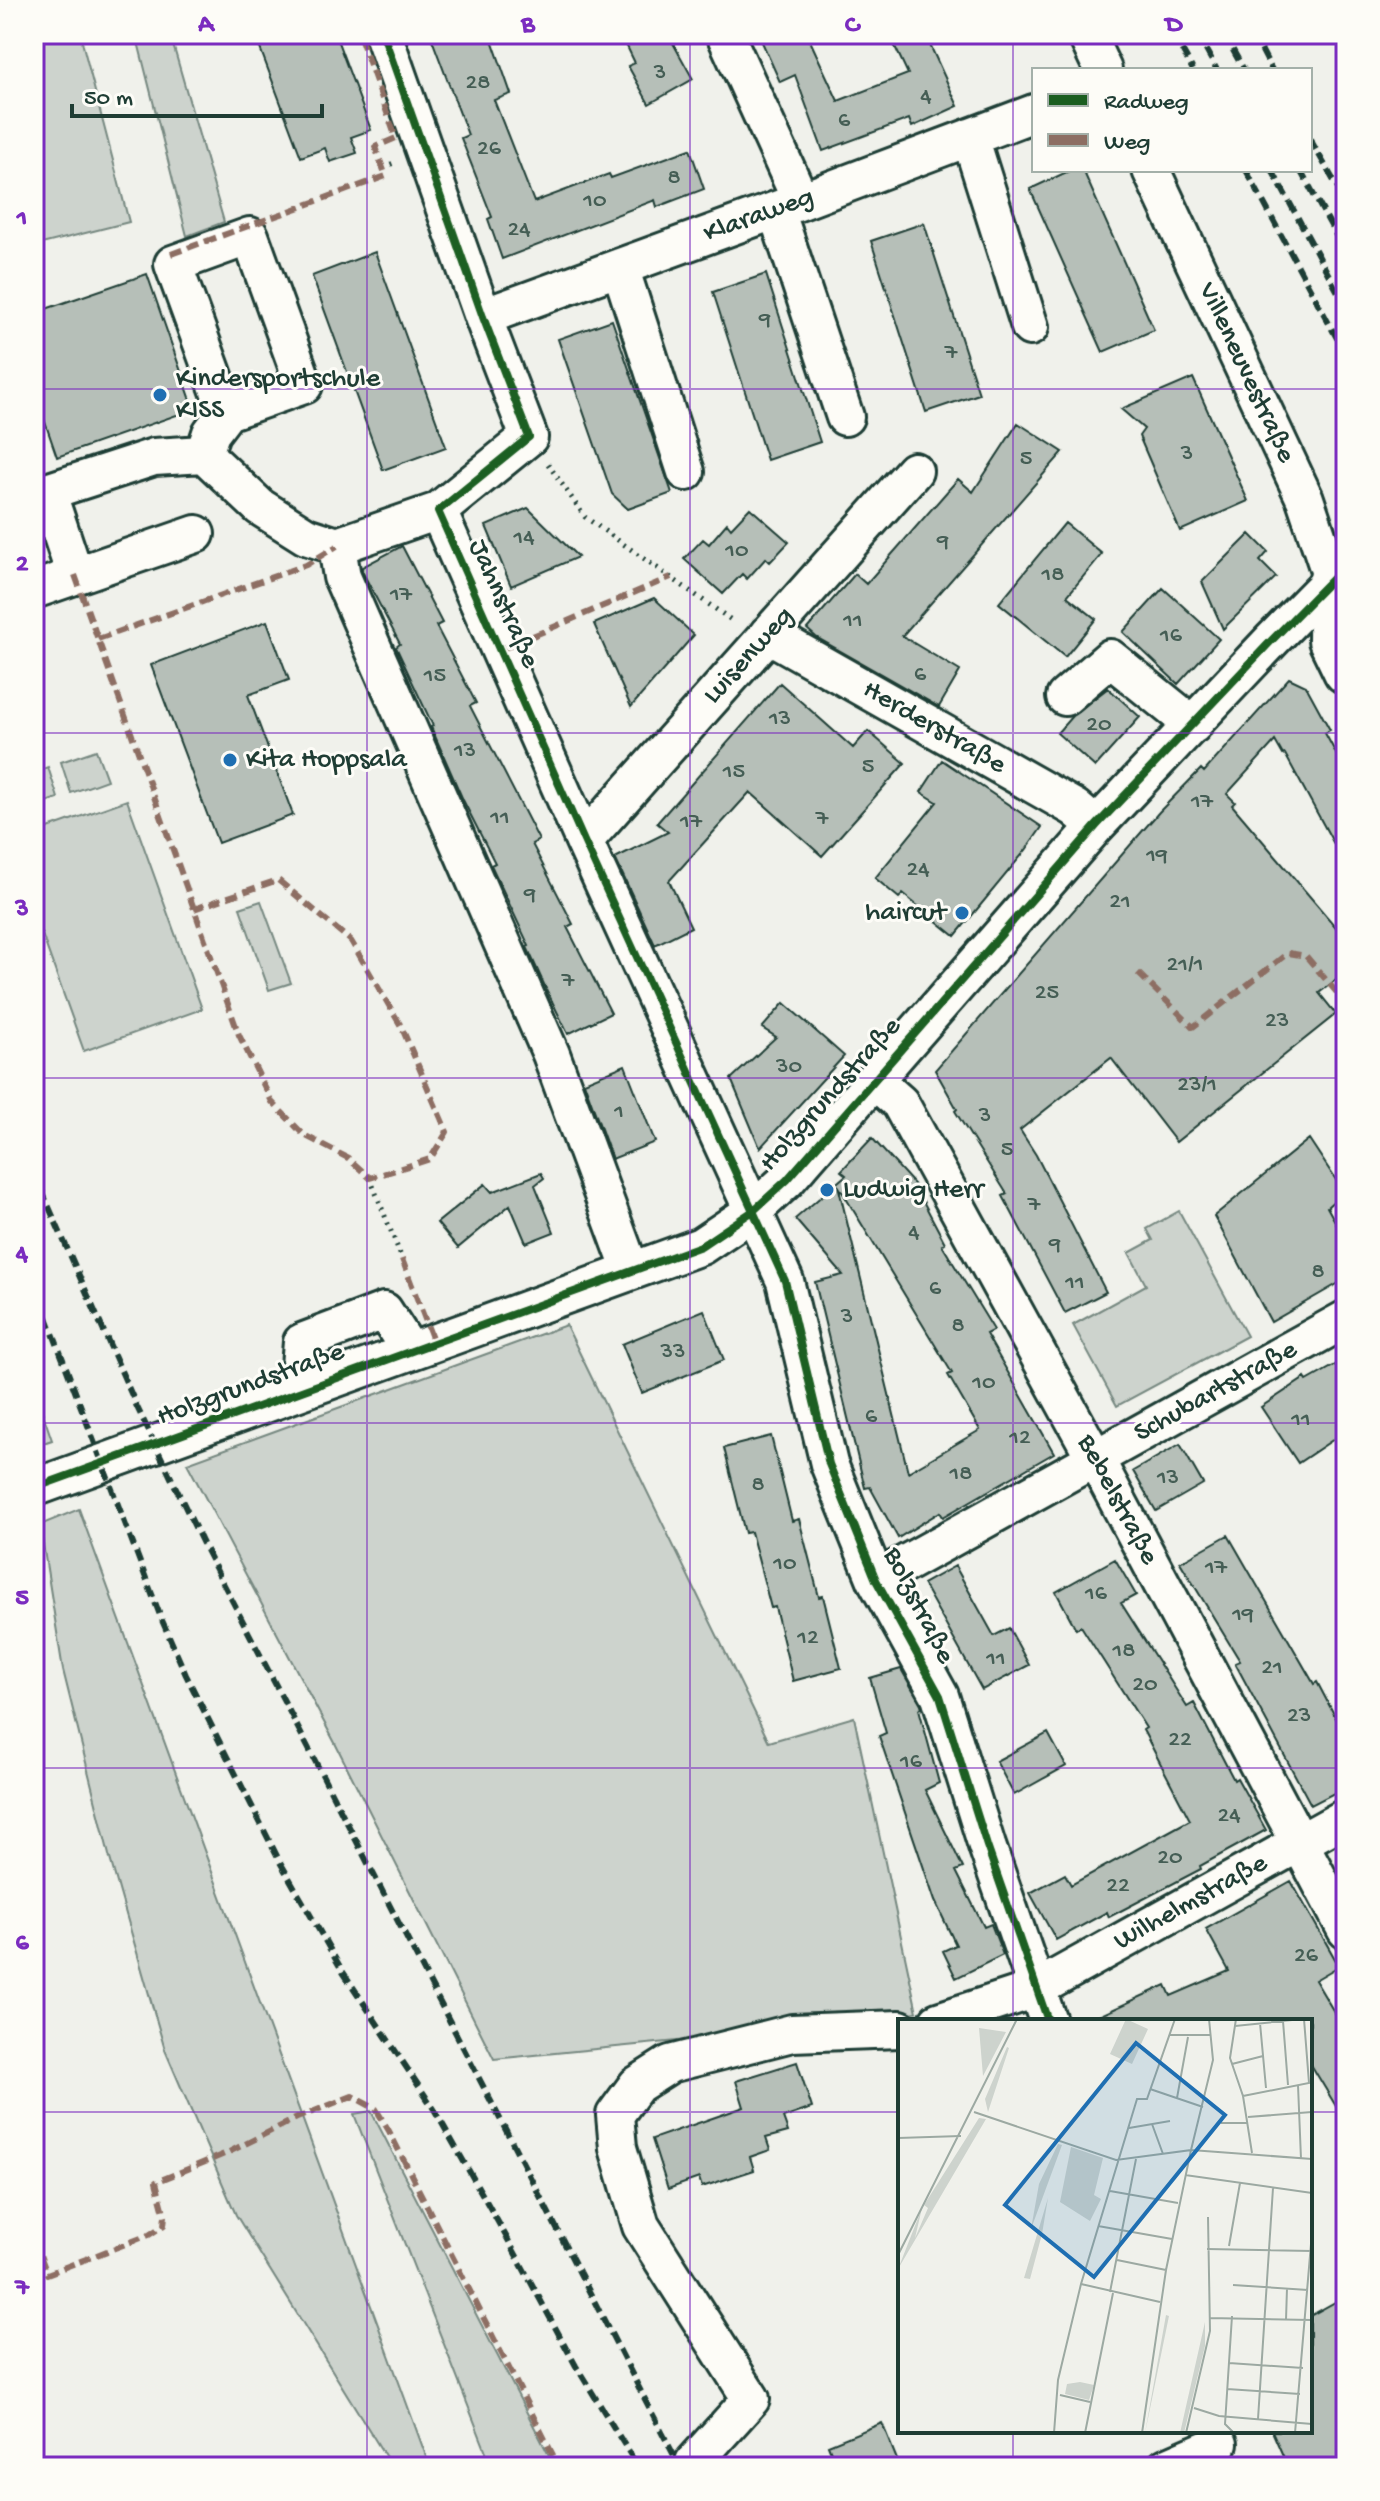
<svg xmlns="http://www.w3.org/2000/svg" width="1380" height="2501" viewBox="0 0 1380 2501" font-family="'Gochi Hand',sans-serif">
  <rect width="100%" height="100%" fill="#f0f1eb"/>
  <filter id="ink" filterUnits="userSpaceOnUse"><feTurbulence type="fractalNoise" baseFrequency=".0125" numOctaves="2"/><feDisplacementMap in="SourceGraphic" scale="16" xChannelSelector="R" yChannelSelector="G"/><feConvolveMatrix kernelMatrix="1 2 1 2 8 2 1 2 1" color-interpolation-filters="sRGB"/></filter>
  <g filter="url(#ink)">
    <!-- green -->
    <path fill="#cdd3cd" stroke="#768880" stroke-width="2" d="M34,34H80L129,222L34,246Z
      M136,34H170L224,222L187,236Z
      M96,750L107,780L71,793L61,762Z
      M48,767L58,798L34,806V772Z
      M127,800L202,1009L84,1051L34,912V833Z
      M261,901L291,983L269,990L240,908Z
      M1179,1211L1247,1336L1117,1406L1073,1325L1146,1285L1129,1253L1153,1240L1147,1229Z
      M566,1325L769,1742L854,1717L917,2012L708,2038L494,2059L335,1743L187,1463Z
      M34,1388L52,1440L34,1446Z
      M79,1509L430,2467H392L236,2215L165,2050L109,1855L63,1670L40,1525Z
      M371,2111L555,2467H492L354,2114Z"/>
    <!-- building -->
    <path fill="#b6bfb8" stroke="#1f3d34" stroke-width="2" fill-rule="evenodd" d="M273,34H335L371,130L351,137L357,153L330,162L325,148L301,157L257,40Z
      M430,34H490L511,94L494,100L534,202L609,174L611,178L690,149L704,189L657,207L655,200L502,259L488,219L492,217L461,138L468,135Z
      M621,34H668L693,79L649,104L628,66L635,63Z
      M780,34H807L838,101L908,74L889,34H925L958,106L912,127L909,119L823,151L795,75L780,82L762,42Z
      M1071,170H1083L1154,330L1103,352L1030,189Z
      M924,223L979,394L926,412L871,241Z
      M375,252L446,447L383,470L312,276Z
      M147,274L194,409L57,457L34,390V313Z
      M766,274L820,442L767,460L713,292Z
      M612,320L672,493L628,509L612,494L558,339Z
      M1193,378L1248,501L1180,531L1139,436L1144,429L1121,409Z
      M1018,423L1063,452L902,636L960,671L939,707L816,637L807,629L855,574L866,584L958,479L973,492Z
      M528,508L578,557L511,586L486,526Z
      M750,508L789,542L770,562L766,558L747,579L742,574L723,594L684,559L703,539L709,544L727,523L731,528Z
      M1065,523L1102,554L1067,596L1096,619L1065,657L999,603Z
      M1250,534L1268,552L1260,561L1276,577L1223,629L1202,582Z
      M402,546L442,623L436,626L476,703L470,706L539,840L532,844L573,924L567,927L611,1013L568,1034L547,991L527,947L529,946L491,865L495,863L463,800L431,727L433,726L396,647L400,644L362,571V567Z
      M1163,588L1219,639L1178,684L1123,632Z
      M654,598L694,635L631,707L594,624Z
      M267,621L289,680L248,695L293,815L218,843L151,665Z
      M1289,678L1306,686L1330,730L1325,733L1346,772V866L1285,754L1283,755L1275,741L1227,794L1235,802L1232,805L1346,939V972L1319,993L1336,1014L1176,1142L1111,1058L1020,1130L1036,1155L1106,1292L1065,1313L1003,1196L1007,1194L955,1111L957,1109L935,1070L1159,812L1201,769L1204,772Z
      M780,683L853,748L868,731L905,763L822,856L750,792L669,881L691,927L655,945L615,858L668,832L657,823Z
      M1108,688L1140,717L1095,767L1057,733L1072,716Z
      M942,760L1042,827L1026,850L955,936L903,894L899,898L875,878L937,802L921,792Z
      M784,1003L844,1056L760,1148L731,1079L776,1037L762,1028Z
      M625,1065L655,1142L612,1159L584,1082Z
      M872,1138L914,1184L945,1243L942,1245L994,1330L986,1334L1054,1453L943,1517L940,1512L898,1538L870,1487L865,1488L815,1282L843,1275L795,1219L846,1175L841,1171ZM838,1185L952,1373L948,1375L980,1430L908,1472Z
      M1309,1139L1344,1192L1327,1207L1346,1241V1279L1271,1322L1214,1216Z
      M541,1173L544,1178L535,1185L554,1232L526,1243L510,1205L458,1248L437,1223L485,1184L492,1192Z
      M704,1310L724,1360L642,1393L622,1344Z
      M1346,1359V1431L1298,1463L1261,1407L1305,1378L1307,1381Z
      M771,1436L792,1521L799,1519L819,1597L823,1596L841,1668L793,1681L775,1607L771,1608L751,1532L745,1533L724,1448Z
      M1180,1444L1203,1484L1156,1511L1133,1471Z
      M1228,1535L1314,1684L1317,1682L1346,1737V1787L1311,1805L1235,1663L1240,1661L1180,1562Z
      M1115,1559L1136,1595L1121,1603L1187,1707L1194,1703L1234,1780L1237,1778L1266,1830L1200,1866L1201,1869L1109,1917L1107,1912L1056,1940L1030,1893L1065,1874L1071,1885L1190,1820L1143,1730L1146,1728L1081,1626L1076,1629L1056,1592Z
      M955,1566L994,1636L1009,1628L1029,1665L982,1690L923,1584Z
      M901,1669L921,1704L922,1708L919,1709L939,1783L925,1790L963,1868L956,1871L984,1927L991,1924L1003,1955L956,1978L943,1951L956,1945L935,1901L879,1736L886,1733L870,1678Z
      M1048,1733L1066,1766L1014,1795L996,1761Z
      M1291,1881L1339,1966L1315,1980L1346,2032V2123L1310,2063V2021H1088L1166,1985L1171,1996L1229,1971L1206,1929Z
      M797,2062L812,2108L783,2118L788,2132L766,2138L770,2150L750,2157L754,2170L702,2187L699,2178L668,2189L652,2139L744,2107L736,2081Z
      M1346,2296V2467H1288L1272,2431H1310V2316Z
      M882,2423L900,2467H837L828,2445Z"/>
    <g fill="none" stroke-linecap="round" stroke-linejoin="round">
      <!-- minor casing -->
      <g stroke="#1f3d34" stroke-width="42">
        <path id="minor" d="M725,34L801,201
          M1086,34L1103,70
          M970,137L1030,327
          M776,210L845,417
          M620,267L686,472
          M483,317L801,201L1034,113
          M204,454L211,433L227,412L304,385L250,236L173,264L227,412
          M47,491L75,575
          M34,496L154,457L204,454L260,507L306,536L337,546L438,511L529,437L483,317L383,34
          M438,511L584,841L785,1281L829,1464L876,1580L940,1696L987,1846L1048,2021
          M337,546L342,577L551,1054L631,1271
          M34,590L196,534
          M768,634L1075,808L1096,826
          M1065,697L1110,658L1193,725
          M584,841L914,471
          M874,1080L900,1103L1096,1460L1346,1930
          M298,1391L302,1342L384,1311L410,1351
          M34,1488L701,1246L753,1211L787,1180L1096,826L1272,640L1332,579L1305,499L1151,170
          M876,1580L1346,1319
          M938,2021L1036,1989L1346,1817
          M694,2462L751,2399L641,2226L618,2148L615,2115L637,2085L670,2064L792,2033L900,2029
          M1166,2467L1219,2444"/>
      </g>
      <!-- major casing -->
      <g stroke="#1f3d34" stroke-width="50">
        <path id="major" d="M1332,579L1331,640L1346,671"/>
      </g>
      <!-- path -->
      <path stroke="#1f3d34" stroke-width="5" stroke-dasharray="2 6" stroke-linecap="butt" d="M383,167L394,163
        M548,464L585,517L734,622
        M370,1178L402,1259"/>
      <!-- minor -->
      <use href="#minor" stroke="#fdfcf7" stroke-width="36"/>
      <!-- major -->
      <use href="#major" stroke="#fdfcf7" stroke-width="44"/>
      <!-- rail -->
      <path stroke="#1f3d34" stroke-width="6" stroke-dasharray="12 6" stroke-linecap="butt" d="M1173,34L1193,70
        M1197,34L1217,70
        M1224,34L1244,70
        M1253,34L1272,70
        M1310,139L1346,202
        M1246,170L1346,355
        M1272,170L1346,307
        M1300,170L1346,253
        M34,1173L137,1407L206,1550L680,2467
        M34,1283L161,1618L186,1675L280,1862L343,1972L434,2109L507,2238L576,2366L638,2467"/>
      <!-- quiet -->
      <path stroke="#8d6e63" stroke-width="6" stroke-dasharray="12 6" stroke-linecap="butt" d="M171,254L386,176L375,147L396,138L359,34
        M75,575L239,1035L272,1102L304,1135L348,1158L370,1178L430,1159L447,1132L401,1026L351,941L278,880L194,909
        M98,639L306,565L337,546
        M500,650L671,577
        M1138,973L1193,1027L1288,953L1306,956L1338,994L1346,988
        M402,1259L434,1343
        M34,2239L47,2274L149,2235L164,2225L165,2216L156,2182L227,2153L297,2118L352,2096L376,2109L389,2131L559,2467"/>
      <!-- cycleway casing -->
      <g stroke="#fdfcf7" stroke-width="13">
        <path id="cycleway" d="M383,34L483,317L529,437L438,511L584,841L785,1281L829,1464L876,1580L940,1696L987,1846L1048,2021
          M34,1488L701,1246L753,1211L787,1180L1096,826L1272,640L1332,579"/>
      </g>
      <!-- cycleway -->
      <use href="#cycleway" stroke="#1b5e20" stroke-width="8"/>
    </g>
  </g>
  <!-- grid -->
  <path fill="none" stroke="#7b2cbf" stroke-width="2" stroke-opacity="0.55" d="M367,34V2467M690,34V2467M1013,34V2021M34,389H1346M34,733H1346M34,1078H1346M34,1423H1346M34,1768H1346M34,2112H900M1310,2112H1346M1013,2431V2467"/>
  <!-- markers -->
  <g fill="#1f6fb2" stroke="#fdfcf7" stroke-width="3">
    <circle cx="160" cy="395" r="8"/>
    <circle cx="230" cy="760" r="8"/>
    <circle cx="962" cy="913" r="8"/>
    <circle cx="827" cy="1190" r="8"/>
  </g>
  <g text-anchor="middle" dominant-baseline="central" stroke-width="6" stroke-linejoin="round" paint-order="stroke">
    <!-- number labels -->
    <g font-size="24" fill="#455e55">
      <text x="660" y="73">3</text>
      <text x="478" y="83">28</text>
      <text x="926" y="97">4</text>
      <text x="844" y="121">6</text>
      <text x="489" y="149">26</text>
      <text x="674" y="178">8</text>
      <text x="595" y="201">10</text>
      <text x="519" y="230">24</text>
      <text x="765" y="320">9</text>
      <text x="951" y="353">7</text>
      <text x="1187" y="454">3</text>
      <text x="1026" y="459">5</text>
      <text x="524" y="538">14</text>
      <text x="943" y="542">9</text>
      <text x="737" y="551">10</text>
      <text x="1053" y="575">18</text>
      <text x="401" y="595">17</text>
      <text x="853" y="621">11</text>
      <text x="1171" y="636">16</text>
      <text x="920" y="675">6</text>
      <text x="435" y="676">15</text>
      <text x="780" y="719">13</text>
      <text x="1099" y="725">20</text>
      <text x="465" y="751">13</text>
      <text x="868" y="767">5</text>
      <text x="734" y="772">15</text>
      <text x="1202" y="802">17</text>
      <text x="500" y="818">11</text>
      <text x="822" y="819">7</text>
      <text x="691" y="822">17</text>
      <text x="1157" y="856">19</text>
      <text x="918" y="870">24</text>
      <text x="530" y="895">9</text>
      <text x="1120" y="902">21</text>
      <text x="1185" y="965">21/1</text>
      <text x="568" y="981">7</text>
      <text x="1047" y="993">25</text>
      <text x="1277" y="1021">23</text>
      <text x="789" y="1067">30</text>
      <text x="1197" y="1085">23/1</text>
      <text x="619" y="1112">1</text>
      <text x="985" y="1116">3</text>
      <text x="1007" y="1150">5</text>
      <text x="1034" y="1205">7</text>
      <text x="914" y="1233">4</text>
      <text x="1055" y="1245">9</text>
      <text x="1318" y="1272">8</text>
      <text x="1075" y="1283">11</text>
      <text x="935" y="1289">6</text>
      <text x="847" y="1317">3</text>
      <text x="958" y="1326">8</text>
      <text x="673" y="1352">33</text>
      <text x="984" y="1383">10</text>
      <text x="871" y="1417">6</text>
      <text x="1301" y="1420">11</text>
      <text x="1020" y="1438">12</text>
      <text x="961" y="1474">18</text>
      <text x="1168" y="1478">13</text>
      <text x="758" y="1485">8</text>
      <text x="785" y="1564">10</text>
      <text x="1216" y="1568">17</text>
      <text x="1096" y="1594">16</text>
      <text x="1243" y="1615">19</text>
      <text x="808" y="1638">12</text>
      <text x="1124" y="1651">18</text>
      <text x="996" y="1659">11</text>
      <text x="1272" y="1668">21</text>
      <text x="1145" y="1685">20</text>
      <text x="1299" y="1716">23</text>
      <text x="1180" y="1740">22</text>
      <text x="911" y="1762">16</text>
      <text x="1229" y="1816">24</text>
      <text x="1170" y="1858">20</text>
      <text x="1118" y="1886">22</text>
      <text x="1306" y="1956">26</text>
    </g>
    <!-- street labels -->
    <g font-size="28" fill="#1f3d34" stroke="#fdfcf7">
      <text transform="translate(759 216) rotate(-20)">Klaraweg</text>
      <text transform="translate(1246 373) rotate(65)">Villeneuvestraße</text>
      <text transform="translate(503 604) rotate(66)">Jahnstraße</text>
      <text transform="translate(749 656) rotate(-48)">Luisenweg</text>
      <text transform="translate(934 728) rotate(30)">Herderstraße</text>
      <text transform="translate(831 1095) rotate(-48)">Holzgrundstraße</text>
      <text transform="translate(251 1385) rotate(-20)">Holzgrundstraße</text>
      <text transform="translate(1216 1392) rotate(-29)">Schubartstraße</text>
      <text transform="translate(1117 1500) rotate(62)">Bebelstraße</text>
      <text transform="translate(918 1606) rotate(63)">Bolzstraße</text>
      <text transform="translate(1191 1903) rotate(-29)">Wilhelmstraße</text>
    </g>
    <!-- poi labels -->
    <g font-size="28" fill="#1f3d34" stroke="#fdfcf7" text-anchor="start">
      <text x="176" y="379">Kindersportschule<tspan x="176" dy="32">KISS</tspan></text>
      <text x="246" y="760">Kita Hoppsala</text>
      <text x="946" y="913" text-anchor="end">haircut</text>
      <text x="843" y="1190">Ludwig Herr</text>
    </g>
  </g>
  <!-- overview -->
  <g transform="translate(898 2019)">
    <rect width="414" height="414" fill="#f0f1eb"/>
    <path d="M228,0L250,10L234,45L212,35ZM81,9L108,13L85,57ZM109,28L111,29L90,93L87,80ZM81,99L88,100L0,250L24,189L17,219L30,189L26,186ZM160,125L164,126L133,210L141,165ZM173,128L205,139L196,176L203,180L192,202L162,183ZM150,179L144,215L132,260L126,259ZM268,296L271,297L247,414ZM307,303V327L286,414H282ZM182,363L196,366L191,381L167,375L169,365Z" fill="#cdd3cd"/>
    <path fill="none" stroke="#9ca9a2" stroke-width="2" d="M338,0L332,39L345,77L354,134M385,2L390,66M362,4L368,69M337,7L404,0M272,16H313M334,45L365,37M400,66L403,140M252,70L305,88M345,77L411,64L406,0M279,79L290,18M76,93L218,141L293,131L315,41L311,0M350,98L414,93M323,104H350M254,105L265,135M231,109L272,102M0,119L63,117M293,131L414,140M287,156L414,174M212,172L280,184M200,207L274,220M331,227L342,164M309,230L414,232M0,236L119,0M219,241L268,251M183,265L262,283M335,266L410,271M212,273L238,140M334,297L327,405L336,414M311,299L414,301M388,301L389,269M331,344L405,349M329,370L402,375M162,376L192,383M296,389L321,397L414,405M360,400L375,169M156,414L160,361L183,265L239,80H249L277,0M187,414L215,274M244,414L268,251L293,131M288,414L312,312L310,198M397,414L414,213"/>
    <path fill="#1f6fb2" fill-opacity="0.15" stroke="#1f6fb2" stroke-width="4" d="M238,24L327,96L196,258L107,186Z"/>
    <rect width="414" height="414" fill="none" stroke="#1f3d34" stroke-width="4"/>
  </g>
  <!-- margin -->
  <rect width="1380" height="2501" fill="none" stroke="#fdfcf7" stroke-width="88"/>
  <!-- legend -->
  <rect x="1032" y="68" width="280" height="104" fill="#fdfcf7" stroke="#a4b0a9" stroke-width="2"/>
  <rect x="1048" y="94" width="40" height="12" fill="#1b5e20" stroke="#a4b0a9" stroke-width="2"/>
  <text x="1104" y="108" font-size="24" fill="#1f3d34">Radweg</text>
  <rect x="1048" y="134" width="40" height="12" fill="#8d6e63" stroke="#a4b0a9" stroke-width="2"/>
  <text x="1104" y="148" font-size="24" fill="#1f3d34">Weg</text>
  <!-- scale -->
  <path d="M72 104v12h250v-12" fill="none" stroke="#1f3d34" stroke-width="4"/>
  <text x="84" y="104" font-size="24" fill="#1f3d34" stroke="#fdfcf7" stroke-width="6" paint-order="stroke">50 m</text>
  <rect x="44" y="44" width="1292" height="2413" fill="none" stroke="#7b2cbf" stroke-width="3"/>
  <g font-size="26" text-anchor="middle" font-weight="bold" fill="#7b2cbf">
    <text x="206" y="31">A</text>
    <text x="528" y="31">B</text>
    <text x="852" y="31">C</text>
    <text x="1174" y="31">D</text>
    <text x="22" y="225">1</text>
    <text x="22" y="570">2</text>
    <text x="22" y="915">3</text>
    <text x="22" y="1260">4</text>
    <text x="22" y="1604">5</text>
    <text x="22" y="1949">6</text>
    <text x="22" y="2294">7</text>
  </g>
</svg>
